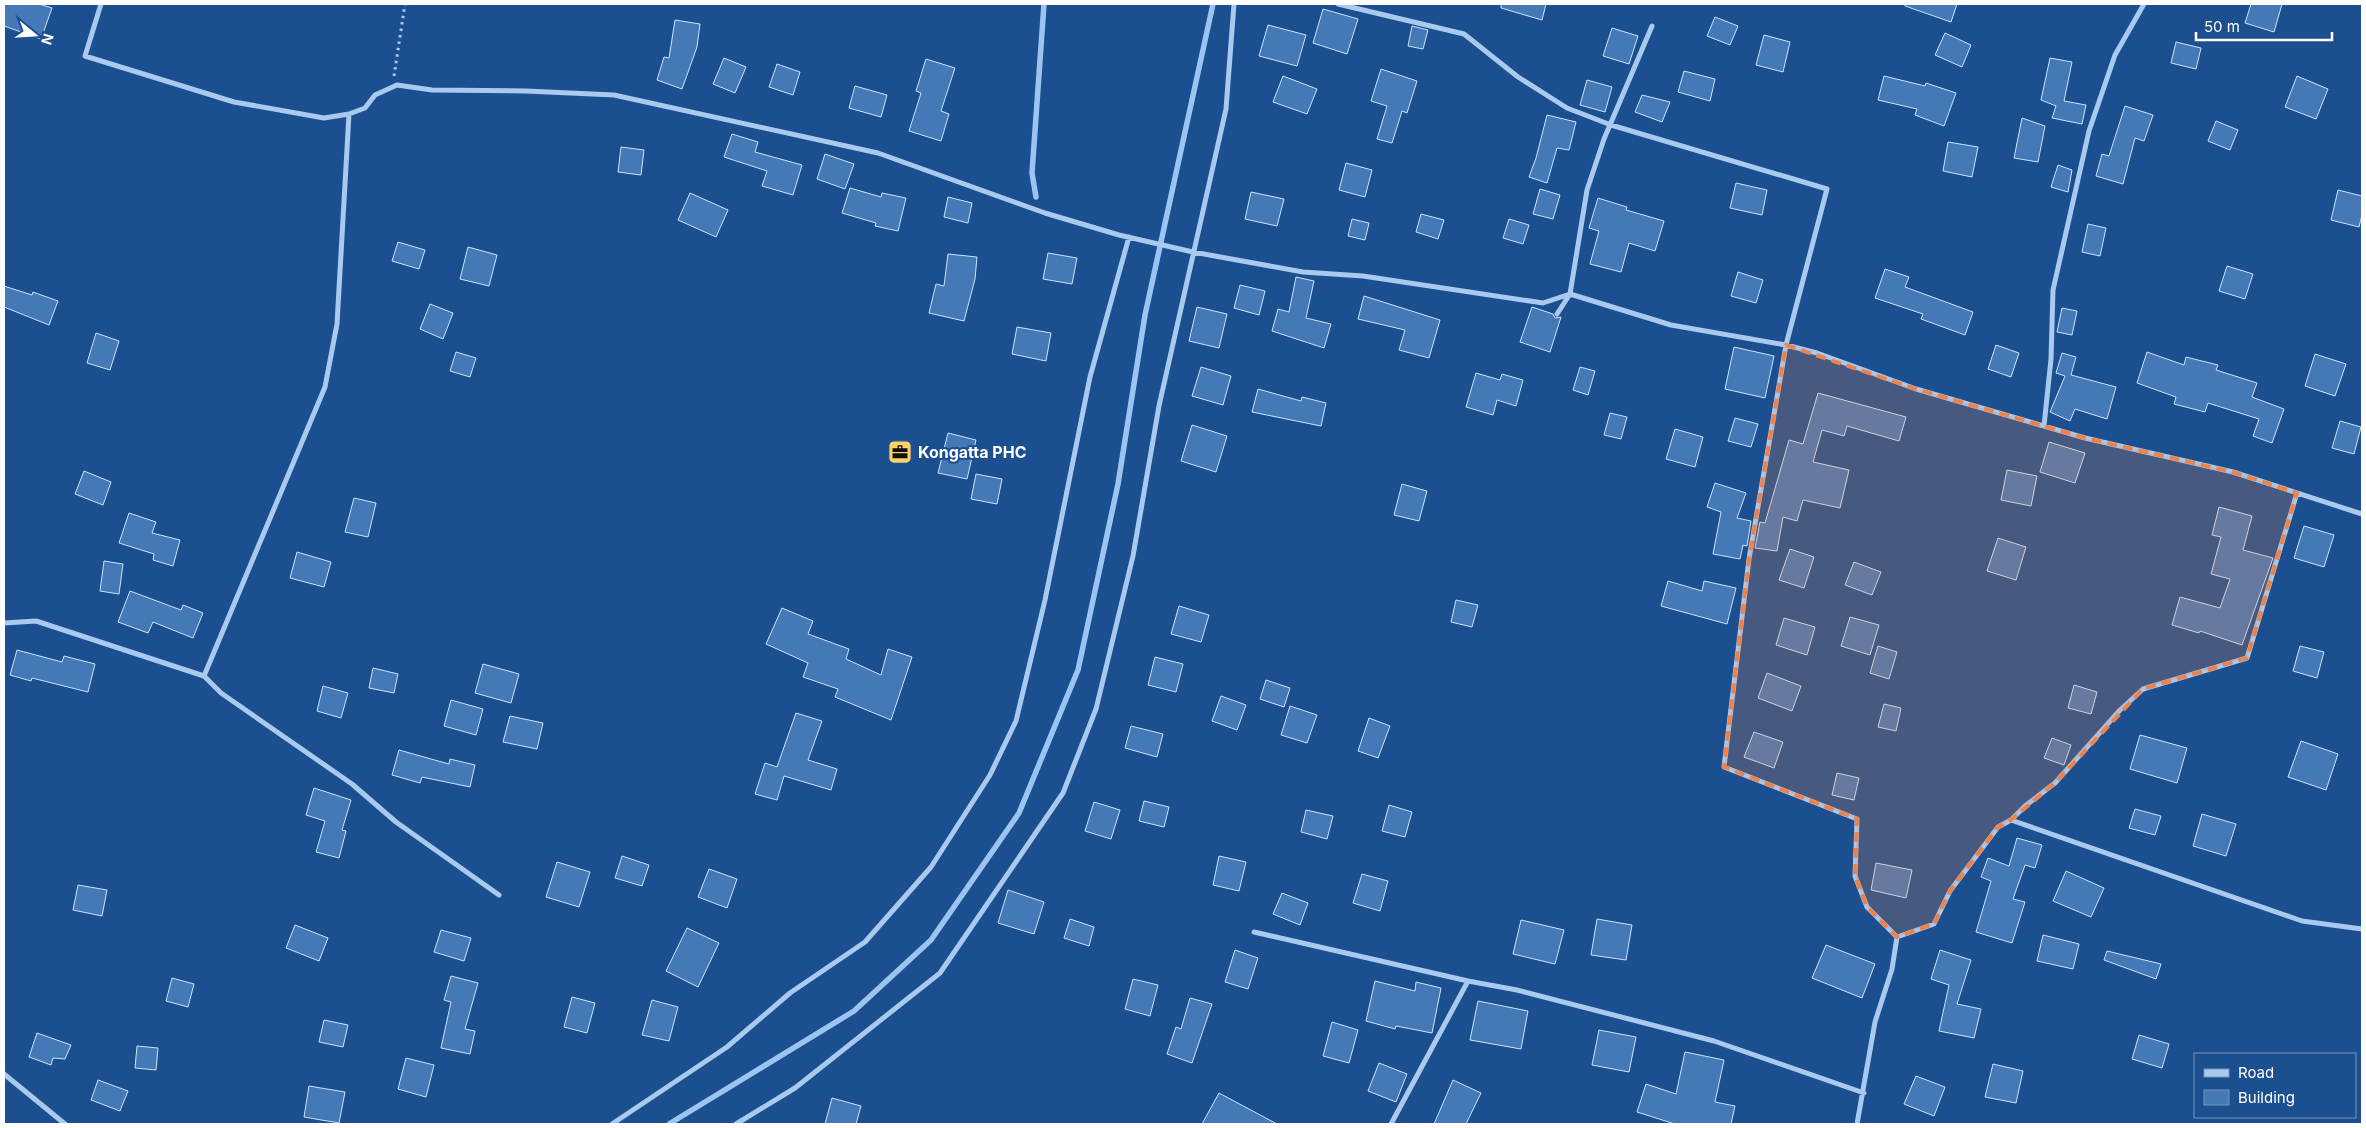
<svg xmlns="http://www.w3.org/2000/svg" width="2366" height="1128" viewBox="0 0 2366 1128" font-family="Inter,sans-serif">
  <rect width="100%" height="100%" fill="#1b4f8f"/>
  <g fill="none" stroke-linecap="round" stroke-linejoin="round">
    <!-- stream -->
    <path stroke="#9cc4f0" stroke-width="5.5" d="M1036,197L1032,173L1044,4
      M669,1124L854,1011L931,940L1019,813L1078,670L1118,484L1145,315L1213,4"/>
  </g>
  <!-- building -->
  <path fill="#4478b7" stroke="#cfe3fa" d="M4,4H39L52,8L41,39L4,26Z
    M1501,4H1546L1542,20L1501,8Z
    M1905,4H1957L1951,22L1905,6Z
    M2251,4H2282L2274,32L2245,23Z
    M1323,9L1358,19L1347,54L1313,43Z
    M1715,17L1738,26L1730,45L1707,36Z
    M675,20L700,24L697,47L682,89L657,80L664,57L669,58Z
    M1268,25L1306,35L1297,66L1259,56Z
    M1412,26L1428,30L1423,49L1408,46Z
    M1612,28L1638,36L1629,64L1603,56Z
    M1945,33L1971,45L1962,67L1935,55Z
    M1764,35L1790,42L1783,72L1756,65Z
    M2176,42L2201,48L2196,69L2171,63Z
    M724,58L746,67L735,93L713,84Z
    M2050,58L2072,62L2064,101L2086,105L2082,124L2052,118L2056,106L2041,100Z
    M926,59L955,68L941,111L949,114L941,141L909,131L921,93L916,91Z
    M777,64L800,72L793,95L769,87Z
    M1381,69L1417,81L1407,113L1402,111L1392,143L1377,139L1387,106L1371,101Z
    M1684,71L1715,79L1710,101L1678,92Z
    M1283,76L1317,89L1307,114L1273,102Z
    M1884,76L1925,86L1926,83L1956,93L1944,126L1915,115L1917,109L1878,100Z
    M2297,76L2328,89L2316,119L2285,107Z
    M1587,80L1612,87L1605,112L1580,105Z
    M855,86L887,95L881,117L849,108Z
    M1642,95L1670,102L1662,122L1635,112Z
    M2125,106L2153,115L2144,141L2135,138L2123,184L2096,176L2102,154L2109,156Z
    M1547,115L1576,122L1569,150L1557,148L1547,183L1529,177L1536,158Z
    M2022,118L2045,126L2038,162L2014,158Z
    M2216,121L2238,130L2230,150L2208,141Z
    M732,134L758,142L755,152L802,165L793,195L762,186L767,171L724,157Z
    M1948,142L1978,147L1972,177L1943,171Z
    M621,147L644,150L641,175L618,172Z
    M825,154L854,164L845,189L817,179Z
    M1346,163L1372,170L1365,197L1339,190Z
    M2058,165L2072,170L2068,192L2051,187Z
    M1736,183L1767,190L1762,215L1730,208Z
    M850,188L881,197L882,193L906,198L898,231L875,226L876,223L842,213Z
    M1540,189L1560,195L1553,219L1533,214Z
    M2338,190L2362,196V215L2359,227L2331,220Z
    M1251,192L1284,199L1277,226L1245,219Z
    M690,193L728,210L716,237L678,220Z
    M948,197L972,203L968,223L944,217Z
    M1598,198L1627,207L1626,210L1664,221L1655,251L1629,243L1621,272L1590,264L1599,231L1589,228Z
    M1421,214L1444,220L1438,239L1416,232Z
    M1352,219L1369,223L1365,240L1348,236Z
    M1509,219L1529,225L1523,244L1503,238Z
    M2088,224L2106,228L2100,256L2082,252Z
    M398,242L425,250L419,269L392,261Z
    M468,247L497,255L489,286L460,279Z
    M1048,253L1077,258L1072,284L1043,279Z
    M948,254L977,257L975,279L964,321L929,313L936,284L944,286Z
    M2227,266L2253,274L2245,299L2219,291Z
    M1885,269L1909,277L1905,287L1973,312L1965,335L1921,319L1923,314L1875,298Z
    M1738,272L1763,280L1756,303L1731,296Z
    M1296,277L1314,281L1306,318L1331,324L1324,348L1272,331L1278,309L1289,312Z
    M1240,285L1265,291L1259,315L1234,308Z
    M4,286L32,295L33,292L58,301L49,325L4,307Z
    M1364,296L1440,320L1429,358L1399,350L1405,330L1358,319Z
    M430,304L453,313L443,339L420,329Z
    M1197,307L1227,314L1219,348L1189,341Z
    M1532,307L1553,314L1555,318L1561,317L1550,352L1520,342Z
    M2062,308L2077,311L2072,335L2057,332Z
    M1017,327L1051,333L1046,361L1012,354Z
    M96,333L119,341L110,370L87,363Z
    M1996,345L2019,353L2011,377L1988,369Z
    M1734,347L1774,356L1765,398L1725,389Z
    M456,352L476,358L470,377L450,371Z
    M2147,352L2184,365L2186,357L2218,365L2216,370L2257,383L2252,397L2284,409L2272,443L2253,436L2259,419L2208,403L2205,412L2174,404L2176,397L2137,383Z
    M2062,353L2076,357L2071,375L2116,387L2107,419L2075,409L2070,421L2050,412L2065,376L2056,373Z
    M2315,354L2346,364L2335,396L2305,386Z
    M1201,367L1231,376L1223,405L1192,396Z
    M1580,367L1595,371L1588,395L1573,390Z
    M1476,373L1500,380L1502,374L1523,380L1516,406L1497,400L1493,415L1466,407Z
    M1258,389L1301,401L1302,397L1326,403L1321,426L1252,412Z
    M1818,393L1906,417L1899,441L1847,426L1844,436L1822,430L1813,462L1849,470L1840,508L1803,500L1797,521L1783,517L1777,551L1755,548L1760,522L1765,523L1789,440L1803,444Z
    M1610,413L1627,417L1621,439L1604,435Z
    M1735,418L1758,424L1751,447L1728,441Z
    M2340,421L2361,427L2354,454L2332,448Z
    M1192,425L1227,436L1216,472L1181,461Z
    M1675,429L1703,437L1695,467L1666,459Z
    M948,433L976,440L967,479L938,473Z
    M2049,442L2085,453L2075,483L2040,472Z
    M2007,470L2037,476L2031,506L2001,500Z
    M84,471L111,482L103,505L75,494Z
    M976,474L1002,479L997,504L971,499Z
    M1715,483L1746,493L1737,518L1751,521L1747,546L1743,545L1740,559L1713,554L1721,512L1707,507Z
    M1402,484L1427,491L1419,521L1394,515Z
    M354,498L376,503L368,537L345,532Z
    M2219,507L2252,516L2243,550L2273,558L2242,645L2200,631L2199,633L2172,625L2180,597L2220,608L2230,579L2211,574L2221,537L2212,535Z
    M129,513L156,522L152,533L180,540L173,566L153,560L154,554L119,543Z
    M2304,526L2334,535L2324,567L2294,558Z
    M1998,538L2026,547L2016,580L1987,571Z
    M1790,549L1814,557L1804,588L1779,580Z
    M297,552L331,562L324,587L290,578Z
    M104,561L123,564L119,594L100,591Z
    M1854,562L1881,572L1872,595L1845,585Z
    M1668,581L1702,591L1704,581L1736,588L1727,624L1661,606Z
    M130,591L181,610L183,605L203,613L193,638L153,622L148,633L118,622Z
    M1456,600L1478,605L1472,627L1451,622Z
    M1179,606L1209,615L1201,642L1171,634Z
    M782,608L813,621L808,634L849,649L846,659L881,675L888,649L912,657L891,720L835,697L838,689L803,677L808,663L766,644Z
    M1850,617L1879,625L1870,655L1841,646Z
    M1784,618L1815,627L1807,655L1776,645Z
    M1878,646L1897,652L1889,679L1870,673Z
    M2300,646L2324,652L2317,678L2293,671Z
    M17,650L62,662L64,656L95,664L88,692L32,678L31,681L10,675Z
    M1155,657L1183,664L1176,692L1148,685Z
    M483,664L519,674L511,703L475,693Z
    M373,668L398,674L394,693L369,688Z
    M1767,673L1801,686L1792,711L1758,698Z
    M1266,680L1290,688L1284,707L1260,699Z
    M2074,685L2097,692L2091,714L2068,708Z
    M323,686L348,693L341,718L317,711Z
    M1221,696L1246,705L1237,730L1212,721Z
    M451,700L483,709L476,735L444,726Z
    M1884,704L1901,708L1896,731L1878,727Z
    M1290,706L1317,715L1307,743L1281,735Z
    M796,713L822,721L808,760L837,769L831,790L784,776L777,800L755,794L765,763L777,767Z
    M510,716L543,723L537,749L503,742Z
    M1369,718L1390,726L1378,758L1358,751Z
    M1131,726L1163,734L1157,757L1125,748Z
    M1754,732L1783,742L1774,768L1744,757Z
    M2140,735L2187,748L2177,783L2130,769Z
    M2052,738L2071,745L2064,765L2044,758Z
    M2301,741L2338,754L2326,790L2288,777Z
    M399,750L449,764L450,759L475,765L470,787L422,777L420,783L392,775Z
    M1837,773L1859,778L1854,800L1832,795Z
    M314,788L351,800L342,830L346,831L339,858L316,852L325,821L306,815Z
    M1144,801L1169,807L1164,827L1139,821Z
    M1094,802L1120,810L1111,839L1085,831Z
    M1389,805L1412,812L1405,837L1382,831Z
    M2135,809L2161,816L2155,835L2129,828Z
    M1306,810L1333,816L1327,839L1301,832Z
    M2202,814L2236,824L2226,856L2193,846Z
    M2017,838L2042,845L2035,868L2025,865L2013,899L2025,902L2012,943L1976,932L1991,881L1981,877L1988,858L2009,866Z
    M622,856L649,865L642,886L615,878Z
    M1219,856L1246,862L1239,891L1213,885Z
    M557,862L590,872L579,907L546,897Z
    M1876,863L1912,870L1906,898L1871,890Z
    M709,869L737,879L727,908L698,897Z
    M2066,871L2104,888L2091,917L2053,901Z
    M1362,874L1388,881L1380,911L1353,903Z
    M78,885L107,890L102,916L73,910Z
    M1008,890L1044,902L1034,934L998,923Z
    M1282,893L1308,903L1300,925L1273,914Z
    M1070,919L1094,927L1089,946L1064,938Z
    M1597,919L1632,925L1626,960L1591,955Z
    M1521,920L1564,930L1555,964L1513,954Z
    M295,925L328,938L319,961L286,948Z
    M687,928L719,943L698,987L666,971Z
    M441,930L471,938L464,961L434,952Z
    M2043,935L2079,944L2073,969L2037,961Z
    M1826,945L1875,964L1862,998L1812,978Z
    M1235,950L1258,958L1248,989L1225,982Z
    M1940,950L1971,960L1957,1004L1981,1009L1974,1038L1939,1031L1949,985L1931,979Z
    M2107,951L2161,964L2156,979L2104,960Z
    M451,976L478,983L465,1029L475,1031L470,1054L441,1048L451,1002L444,1000Z
    M172,978L194,984L188,1007L166,1001Z
    M1133,979L1158,985L1150,1016L1125,1009Z
    M1375,981L1415,991L1416,982L1441,988L1432,1033L1396,1026L1395,1029L1366,1021Z
    M572,997L595,1003L587,1033L564,1027Z
    M1190,998L1212,1004L1192,1063L1167,1054L1176,1027L1181,1029Z
    M652,1000L678,1007L669,1041L642,1035Z
    M1478,1001L1528,1011L1521,1049L1470,1040Z
    M324,1020L348,1025L343,1047L319,1042Z
    M1332,1022L1358,1030L1349,1063L1323,1056Z
    M1599,1030L1636,1037L1629,1072L1592,1065Z
    M37,1033L71,1045L65,1059L53,1058L51,1065L29,1057Z
    M2139,1035L2169,1044L2162,1068L2132,1059Z
    M137,1046L158,1048L156,1070L135,1068Z
    M1685,1052L1724,1060L1715,1102L1735,1106L1731,1124H1675L1637,1112L1646,1084L1676,1094Z
    M406,1058L434,1065L426,1097L398,1089Z
    M1379,1063L1407,1074L1396,1102L1368,1091Z
    M1993,1064L2023,1071L2016,1103L1985,1097Z
    M1916,1076L1945,1087L1934,1116L1904,1104Z
    M98,1080L128,1091L120,1111L91,1100Z
    M1453,1080L1481,1093L1466,1124H1434Z
    M309,1086L345,1092L339,1123L304,1117Z
    M1219,1093L1277,1124H1202Z
    M832,1098L861,1106L856,1124H825Z"/>
  <g fill="none" stroke-linecap="round" stroke-linejoin="round">
    <!-- path -->
    <path stroke="#a9c9ee" stroke-width="3" stroke-dasharray="2.5 4" stroke-linecap="butt" d="M394,76L405,4"/>
    <!-- street -->
    <path stroke="#a9c9ee" stroke-width="5" d="M101,4L85,56L234,102L324,118L349,114L365,108L375,95L397,85L432,90L526,91L614,95L878,153L1045,213L1119,235L1193,252L1303,272L1363,276L1543,303L1570,294L1671,325L1786,345L1817,353L1916,389L2085,438L2233,472L2362,514
      M1338,4L1464,34L1518,77L1567,108L1611,125L1827,189L1786,345L1749,559L1724,767L1857,819L1855,876L1867,907L1897,937L1892,969L1875,1022L1857,1124
      M1557,314L1570,294L1587,190L1604,139L1652,26
      M2044,426L2051,359L2053,290L2089,131L2115,55L2144,4
      M4,623L36,621L204,676L221,693L352,784L396,822L499,895
      M204,676L325,387L337,324L349,114
      M2011,820L2302,921L2362,929
      M1254,932L1468,981L1517,990L1714,1041L1864,1093
      M1897,937L1934,924L1950,891L1998,827L2011,820L2025,806L2055,783L2120,710L2143,689L2247,658L2297,493
      M4,1074L65,1124
      M612,1124L727,1047L790,993L865,942L931,867L990,775L1016,721L1045,600L1090,377L1129,237
      M736,1124L795,1088L940,973L1063,793L1096,709L1133,556L1159,406L1226,109L1234,4
      M1391,1124L1468,981"/>
  </g>
  <!-- marked area -->
  <path fill="#ee8249" fill-opacity="0.2" stroke="#ee8249" stroke-width="4" stroke-dasharray="10 6" stroke-linejoin="round" d="M1786,345L1916,389L2085,438L2233,472L2297,493L2247,658L2143,689L2055,783L2011,820L1998,827L1950,891L1934,924L1897,937L1867,907L1855,876L1857,819L1724,767L1749,559Z"/>
  <!-- icons -->
  <defs>
    <g id="office-square" transform="scale(1.25)"><rect x="-9" y="-9" width="18" height="18" rx="4" fill="#ffd166" stroke="#1b4f8f"/><path d="M-6-3h4V-5.5h4V-3h4V5H-6ZM-1-4.5V-3h2v-1.5ZM-6 0V1H6V0Z" fill="#111"/></g>
  </defs>
  <g fill-rule="evenodd">
    <use href="#office-square" x="900" y="452"/>
  </g>
  <g text-anchor="middle" dominant-baseline="central" stroke-width="4" stroke-linejoin="round" paint-order="stroke">
    <!-- poi labels -->
    <g font-size="16" font-weight="bold" fill="#fff" stroke="#1b4f8f" text-anchor="start">
      <text x="918" y="452">Kongatta PHC</text>
    </g>
  </g>
  <!-- border -->
  <rect width="2366" height="1128" fill="none" stroke="#ffffff" stroke-width="10"/>
  <!-- legend -->
  <rect x="2194" y="1053" width="162" height="65" fill="#1b4f8f" stroke="#7695bc"/>
  <rect x="2204" y="1069" width="25" height="8" fill="#a9c9ee" stroke="#7695bc"/>
  <text x="2238" y="1078" font-size="15" fill="#ffffff">Road</text>
  <rect x="2204" y="1090" width="25" height="15" fill="#4478b7" stroke="#7695bc"/>
  <text x="2238" y="1103" font-size="15" fill="#ffffff">Building</text>
  <!-- north arrow -->
  <g transform="translate(35 35) rotate(108)" stroke="#1b4f8f" stroke-width="4" paint-order="stroke">
  <path d="M0-4L9 19L0 12L-9 19Z" fill="#ffffff"/>
  <text y="-8" font-size="14" font-weight="bold" text-anchor="middle" fill="#ffffff">N</text>
  </g>
  <!-- scale -->
  <path d="M2196 32v8h136v-8" fill="none" stroke="#ffffff" stroke-width="2.5"/>
  <text x="2204" y="32" font-size="15" fill="#ffffff" stroke="#1b4f8f" stroke-width="4" paint-order="stroke">50 m</text>
</svg>
